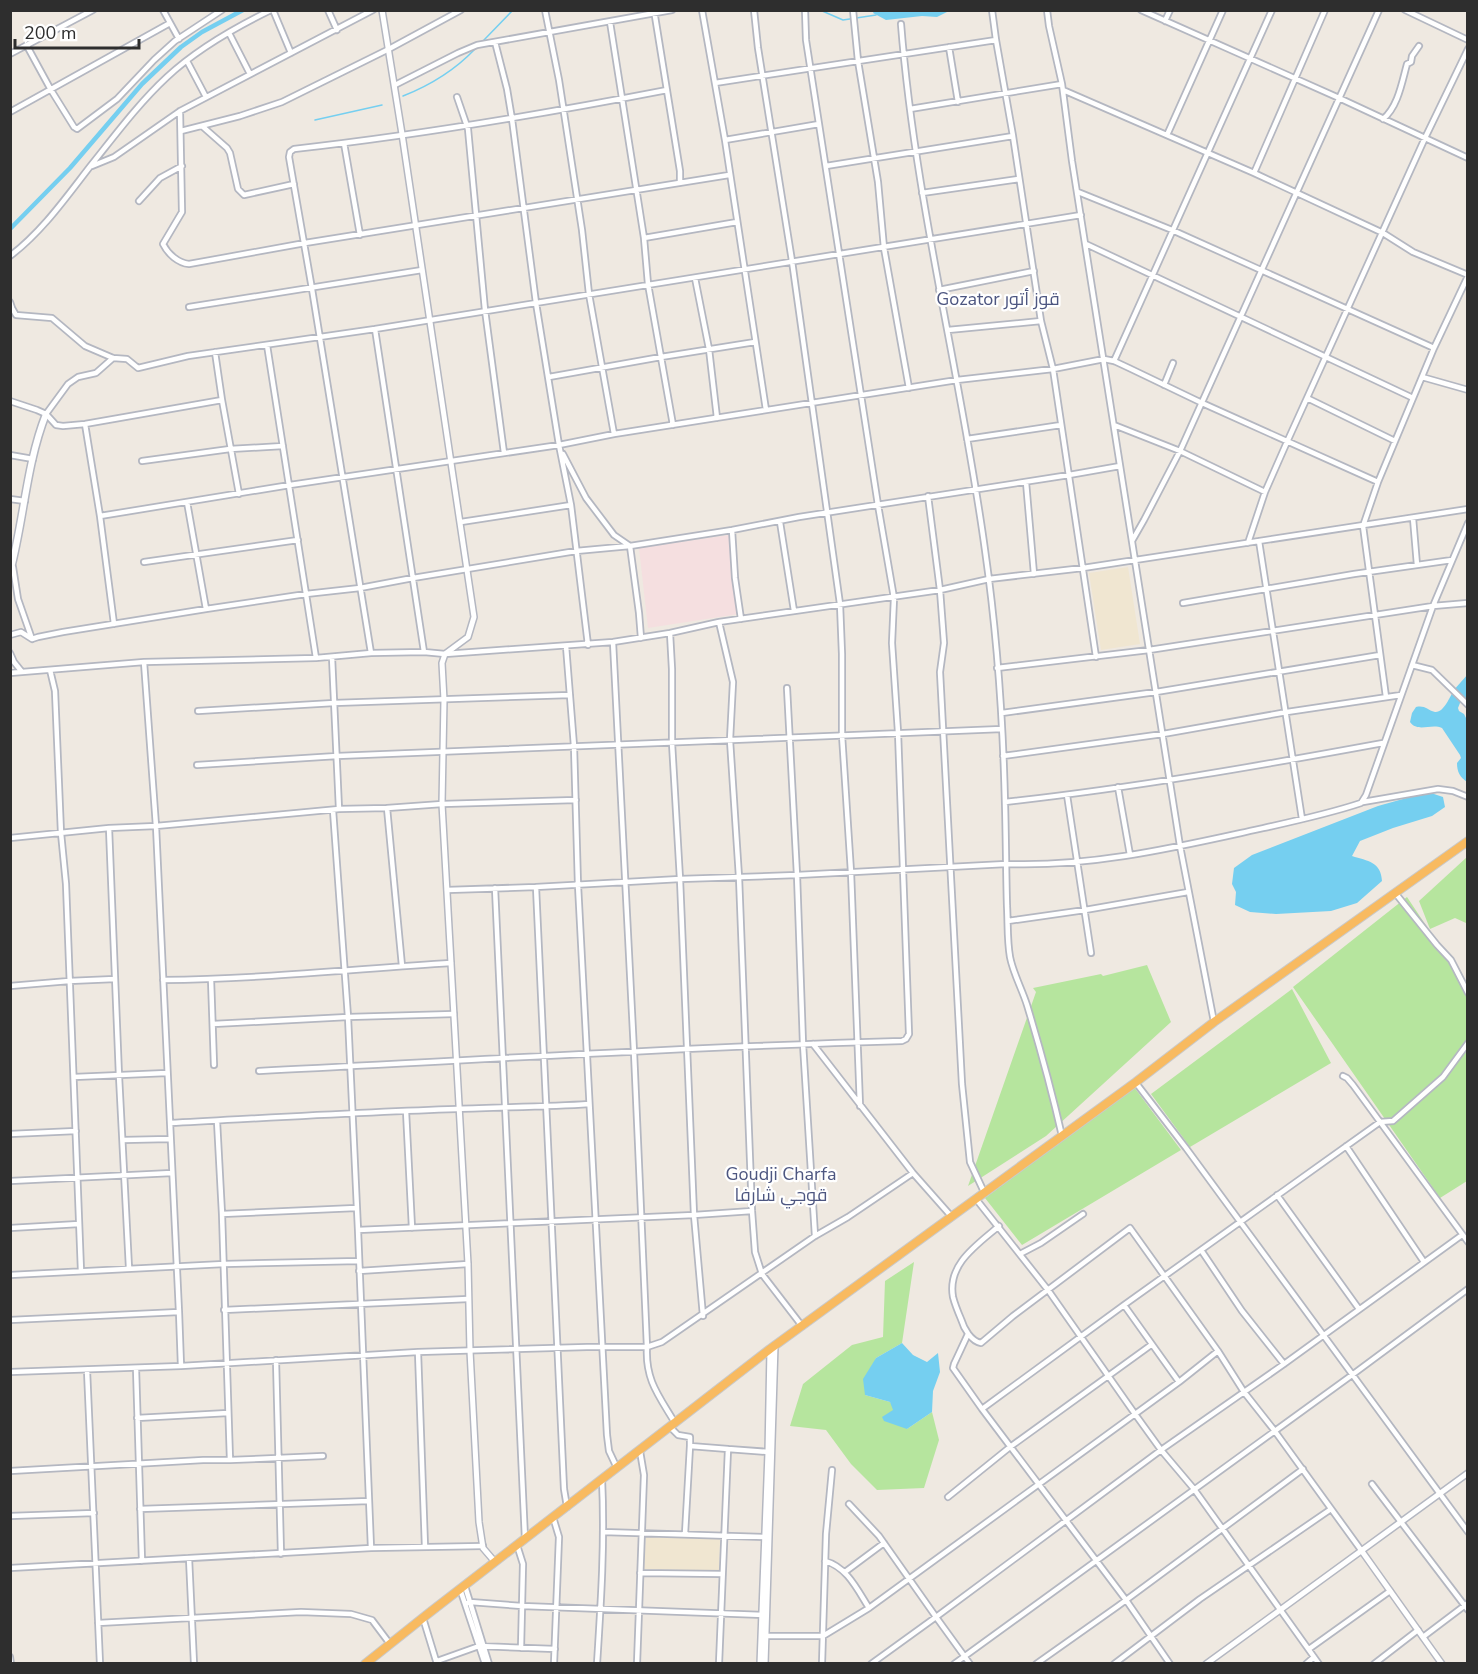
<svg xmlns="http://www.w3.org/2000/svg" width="1478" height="1674" viewBox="0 0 1478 1674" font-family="'Nunito Sans',Cairo,sans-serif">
  <rect width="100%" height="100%" fill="#efe9e1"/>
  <!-- education -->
  <path fill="#f0e6d1" d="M1128,567L1140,644L1101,650L1089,573Z
    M646,1537L720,1539L719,1571L644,1569Z"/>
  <!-- medical -->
  <path fill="#f5dfe0" d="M736,534L735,578L739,614L648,628L639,548Z"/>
  <!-- green -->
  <path fill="#b6e59e" d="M1467,857V921L1466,923L1455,918L1430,929L1419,901Z
    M1407,897L1467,987V1181L1440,1198L1293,987Z
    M1147,965L1171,1022L1046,1136L968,1186L1036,992L1033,988L1101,974L1103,976Z
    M1292,989L1331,1063L1190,1147L1151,1094Z
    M1134,1087L1181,1150L1022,1245L985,1198Z
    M914,1262L902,1343L876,1358L865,1395L890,1402L907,1429L932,1412L939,1440L924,1488L877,1490L851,1464L826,1430L790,1426L803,1384L852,1345L883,1337L885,1281Z"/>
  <!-- water -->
  <path fill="#75cff0" d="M874,11V10L949,11L937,17L922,16L886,20L873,13Z
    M1467,675V697L1460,703L1458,708L1459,711L1464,714L1467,720V782C1460,777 1457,772 1457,763L1461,758L1460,755L1442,728C1431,723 1418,733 1410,722L1412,713L1416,707C1425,705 1427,710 1435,712C1444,713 1450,696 1454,690C1458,685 1463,680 1467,675Z
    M1428,792L1443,797L1445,807L1432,816L1393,828L1360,841L1352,856C1368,861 1381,862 1382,881L1357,903L1331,911L1276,914L1250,912L1235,905L1236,892L1232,884L1234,868L1252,855L1378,806Z
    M902,1343L913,1355L927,1362L938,1353L940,1372L933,1391L932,1412L907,1429L884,1421L882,1417L893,1410L890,1402L865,1395L863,1379L876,1358Z"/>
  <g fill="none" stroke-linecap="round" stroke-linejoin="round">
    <!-- stream -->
    <path stroke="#75cff0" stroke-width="1.5" d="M820,10L843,20L876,15
      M484,40L513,10
      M403,96C431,85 455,70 475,49
      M315,120L382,105"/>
    <!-- canal -->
    <path stroke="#75cff0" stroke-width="4.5" d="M10,229L70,168L142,84L181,47L202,32L243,10"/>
    <!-- minor casing -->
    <g stroke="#b4b7c1" stroke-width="8">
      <path id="minor" d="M163,10L179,39
        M273,10L291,53
        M328,10L337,30
        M545,10L559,80L582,230L589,294L614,434
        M654,10L680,171V183
        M702,10L725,140L766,410
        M754,10L758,48L792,261L840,604L842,654V735L851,872L860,1106
        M853,10L858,61L878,182L884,248L909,388
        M992,10L996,40L1013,136L1041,321L1053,369L1096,657
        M1047,10L1049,26L1062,84L1072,161L1180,846L1214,1022
        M1141,10L1339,98L1468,158
        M1405,10L1468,40
        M1165,21L1170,10
        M610,22L644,238L648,284L673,425
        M901,24C915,202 961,374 985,550C997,634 1003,719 1005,804C1006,838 1006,872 1007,906C1008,923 1007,940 1010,957C1013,973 1022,989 1027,1005C1040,1048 1052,1092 1062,1136
        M229,33L250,74
        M495,42L507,89L512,119L536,303L559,445L571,505L588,645
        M27,46L51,90L74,127L77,129L117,99L154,60L175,41L222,10
        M949,47L958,102
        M10,54L93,10
        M187,61L206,97
        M715,83L996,40
        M395,85L458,53L477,45L672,10
        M1063,90L1254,173L1383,233L1413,252L1468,275
        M457,97L468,129L485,310L504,453
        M910,109L1062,84
        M180,111L182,212L163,244C168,254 178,263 189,264L305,243L729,175
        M10,112L170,23
        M1383,119C1398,107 1402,82 1407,64L1411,62L1412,56L1419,46
        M202,126L227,148L230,153L238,189L244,195L294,184
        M181,131L240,116L282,102L389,49L461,10
        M1167,135L1223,10
        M725,140L819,124
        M344,143L360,235
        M92,166L114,157L180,111L373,10
        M826,166L1013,136
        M1254,173L1325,10
        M1078,192L1172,230L1434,348
        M922,193L1019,179
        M139,201L160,178L182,166
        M644,238L737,222
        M1086,244L1413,398
        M10,256C43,231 67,196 92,164C116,134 139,103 167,77C196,50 234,28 271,10
        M695,278L709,349L717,418
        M939,290L1034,271
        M10,302L12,308L16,315L52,318L85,346L113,358L127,359L138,368L188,356L375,329L1081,215
        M189,307L422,270
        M375,329L424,652
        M948,330L1041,321
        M267,345L316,658
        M215,352L222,400L239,494
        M1114,361L1272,10
        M549,377L661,357L755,342
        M1422,377L1468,390
        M1164,385L1173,363
        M1307,398L1395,441
        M10,401L37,410L46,414L56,425L63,426L85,424L222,400
        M46,414L68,384L78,377L96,373L113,358
        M85,424L100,516L114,624
        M1114,425L1180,451L1265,492
        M967,439L1061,425
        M563,454L586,498L614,535L630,546L639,613L641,638
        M10,455L33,459
        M142,461L230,449L283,446
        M1026,482L1034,574
        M928,496L940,590L944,643L940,672L962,1084L970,1162L984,1192
        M10,499L25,501
        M187,502L206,609
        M100,516L290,485L559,445L614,434L957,380L1053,369L1104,359L1114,361L1129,368L1202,403L1378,482
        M1413,518L1417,565
        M461,522L571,505
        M780,522L794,611
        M732,530L735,578L741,619
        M1132,541L1144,520L1180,451L1379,10
        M1259,541L1302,819
        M1248,543L1265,492L1287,442L1425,138L1468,49
        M144,562L298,540
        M13,567L18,599L32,639
        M1183,603L1354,574L1452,560
        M719,622L733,682L730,740L739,877L752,1211L755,1252L762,1274L802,1326
        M670,633L672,669V743L680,879L694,1215L752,1211
        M10,635L21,632L32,639
        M32,639L38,637L63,632L206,609L306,594L360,588L413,578L576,551L630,546L732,530L799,517L1069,475L1120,466
        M613,642L634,1052L647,1347C645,1380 659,1396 675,1423
        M566,646L574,746L578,885L607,1435L609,1451L617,1468
        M10,653L14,662L22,672L144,662L316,658L371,653L424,652L445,654L613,642L670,633L719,622L940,590L989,579L1083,568L1468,509
        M371,653L312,289L289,157L290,152L294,149C419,135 543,114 667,90
        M332,657L339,809
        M144,662L156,826L179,1312
        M1412,665L1432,670L1468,705
        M997,668L1149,650L1433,606L1468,603
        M50,670L55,691L61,833L66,884L81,1271
        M10,673L22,672
        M787,688L797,875L803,1044L815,1236
        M1386,697L1363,526L1378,482L1434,348L1468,276
        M198,711L334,703L570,695
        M1002,713L1156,692L1380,655
        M1003,756L1163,734L1287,712L1401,695
        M197,765L337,756L1002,729
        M1118,787L1130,855
        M1067,795L1091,953
        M1005,802C1132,788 1258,766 1383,743
        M1363,802L1438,789L1453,791L1468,797
        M387,808L402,966
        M333,810L348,1017L358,1230L694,1215L703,1316
        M109,828L119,1076L129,1268
        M10,838L109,828L156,826L339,809L387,808L442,804L576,800
        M536,887L564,1489L567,1507
        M495,888L525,1539
        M447,890L536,887L680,879L797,875L1006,864C1085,867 1164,850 1241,833C1281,824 1322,816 1361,803L1366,795L1433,606L1468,523
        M1396,894L1437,945L1451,960L1468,993
        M1008,921L1085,910L1188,892
        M211,979L214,1065
        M163,980C259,979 355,969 451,963
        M10,986L69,981L115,979
        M213,1024L348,1017L454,1014
        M813,1044L913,1173L951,1216
        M259,1071C473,1060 687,1047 902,1041L906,1039L909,1034L898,732L892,643L894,598L878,505L806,40L805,10
        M1343,1076L1347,1078L1353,1085L1468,1242
        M74,1077L167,1073
        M1136,1083L1186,1148L1468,1532
        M406,1111L412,1228
        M217,1121L222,1214L230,1460
        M170,1123C265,1118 361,1112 457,1109C501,1107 545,1107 589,1104
        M10,1134L76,1131
        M123,1140L170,1139
        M1346,1146L1424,1262
        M10,1181L172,1173
        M1277,1195L1359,1309
        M976,1199L1048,1290L1135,1414L1161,1450L1194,1489L1319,1664
        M222,1214L356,1208
        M999,1226C977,1245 947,1264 953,1297C955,1305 958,1312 961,1319C964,1329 971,1341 981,1343L1013,1316L1130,1228L1218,1351L1244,1392L1274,1430L1361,1550
        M10,1228L79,1224
        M358,1230L371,1548
        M1201,1250L1242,1311L1284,1364
        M1020,1254L1041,1243L1083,1214
        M359,1271L468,1264
        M10,1275L224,1264L359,1261
        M1124,1305L1179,1382
        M224,1310L468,1299
        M10,1320L179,1312L181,1366
        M968,1334L954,1364L953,1368L982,1409L1124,1305L1380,1122L1393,1121L1443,1077L1468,1043
        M418,1352L425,1547
        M276,1360L281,1554
        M136,1368L142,1561
        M87,1370L100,1664
        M10,1372L181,1366L418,1352L587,1347H647L662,1342L815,1236L848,1217L913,1173
        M982,1409L1126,1600L1170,1664
        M137,1418L228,1413
        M670,1427L678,1435L690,1437V1446L728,1449L719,1664
        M728,1449L769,1452
        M10,1471L203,1460H230L323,1456
        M1372,1484L1468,1610
        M948,1497L1010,1447L1151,1345
        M849,1504L879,1536L936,1617L970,1664
        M140,1509L369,1501
        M10,1516L94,1513
        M553,1517L559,1537L554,1664
        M603,1532L768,1537
        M685,1534L690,1446
        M517,1545L523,1564L521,1648
        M189,1558L194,1664
        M825,1561C847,1567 857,1589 869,1608
        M10,1568L371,1548L483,1546
        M845,1572L884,1543
        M640,1573L722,1574
        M465,1586L489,1664
        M460,1589L485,1664
        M465,1604L470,1602L522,1606L765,1615
        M423,1618L437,1664
        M98,1623L301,1612L351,1614L372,1620L390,1644
        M766,1636H823L869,1608L1179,1382L1218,1351
        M1423,1637L1468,1603
        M1309,1649L1390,1591
        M10,1657L11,1664
        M437,1661L479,1646L555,1649
        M597,1664C601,1602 605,1541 602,1479
        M637,1664L644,1475L640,1451
        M822,1664L826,1534L832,1470
        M871,1664L936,1617L1161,1450L1284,1364L1462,1235
        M954,1664L1352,1375L1468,1289
        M1036,1664L1118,1606L1303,1469
        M1114,1664L1200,1599L1331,1509
        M1306,1664L1314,1657
        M1374,1664L1418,1630"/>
    </g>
    <!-- tertiary casing -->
    <g stroke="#b4b7c1" stroke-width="8">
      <path id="tertiary" d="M382,10L402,134L474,617L468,637L445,654L442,663L444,700L442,804L468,1264L470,1351L479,1522L483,1548L495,1562
        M1361,1550L1442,1664
        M760,1664L768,1452L770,1349
        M765,1664L775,1346
        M1206,1664L1468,1473"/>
    </g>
    <!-- secondary casing -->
    <g stroke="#b4b7c1" stroke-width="9">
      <path id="secondary" d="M10,572C24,520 26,465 46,414"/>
    </g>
    <!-- trunk casing -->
    <g stroke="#c9c9c9" stroke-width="10">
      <path id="trunk" d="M365,1664L429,1613L770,1349L1136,1082L1214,1022L1468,841"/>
    </g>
    <!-- minor -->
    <use href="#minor" stroke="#fff" stroke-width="4.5"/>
    <!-- tertiary -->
    <use href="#tertiary" stroke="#fff" stroke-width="5"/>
    <!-- secondary -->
    <use href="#secondary" stroke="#fff" stroke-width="6"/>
    <!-- trunk -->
    <use href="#trunk" stroke="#f8ba60" stroke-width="8"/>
  </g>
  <g text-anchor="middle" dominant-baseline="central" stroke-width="4.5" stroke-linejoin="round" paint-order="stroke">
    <!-- neighbourhood labels -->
    <g font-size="18" fill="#4d5680" stroke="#fff">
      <text x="998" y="299">Gozator قوز أتور</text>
      <text x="781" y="1174">Goudji Charfa<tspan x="781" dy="21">قوجي شارفا</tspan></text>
    </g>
  </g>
  <!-- border -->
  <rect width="1478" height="1674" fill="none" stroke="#2e2e2e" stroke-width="24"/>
  <!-- scale -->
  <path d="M15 39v9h124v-9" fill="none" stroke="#2e2e2e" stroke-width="3"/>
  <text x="24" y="39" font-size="18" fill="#2e2e2e" stroke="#ffffff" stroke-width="4.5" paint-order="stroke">200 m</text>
</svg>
